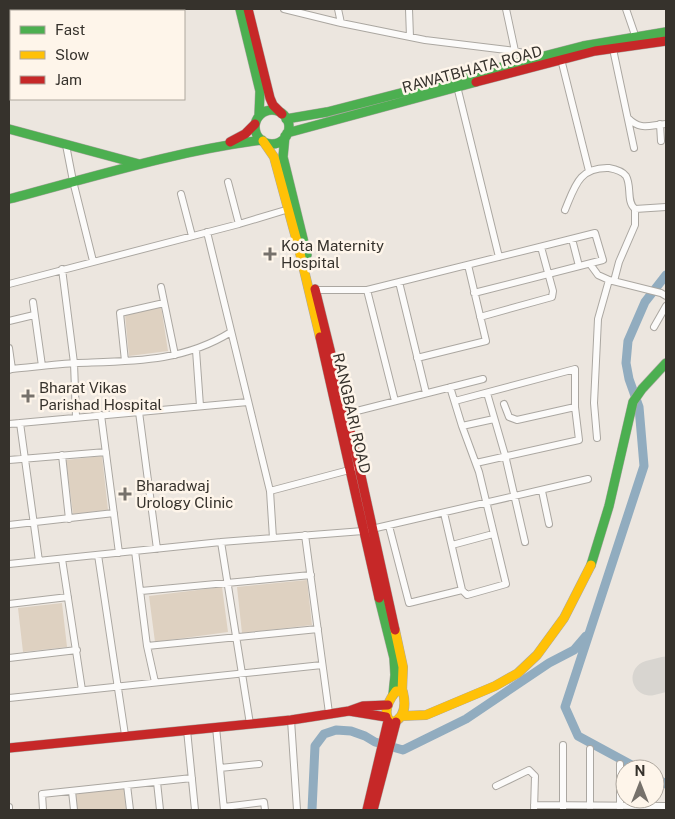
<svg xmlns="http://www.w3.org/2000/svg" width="675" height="819" viewBox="0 0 675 819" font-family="'Public Sans',sans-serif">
  <rect width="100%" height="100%" fill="#ece6df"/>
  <!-- green -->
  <path fill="#ded1c1" d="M161,306L168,351L129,356L125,315Z
    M102,456L108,510L73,514L66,460Z
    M307,580L312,625L242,633L237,587Z
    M222,587L228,632L155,642L149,596Z
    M62,603L67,647L23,652L18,608Z
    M124,787L126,810H76L74,793Z"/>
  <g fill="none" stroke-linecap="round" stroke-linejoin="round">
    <!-- river -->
    <path stroke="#91acbf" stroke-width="9" d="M639,769L578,736L565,707L644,466L639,407L629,379L626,363L628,341L645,302L666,275
      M655,778L666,784
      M312,810L315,746L324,734L336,730L351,731L365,736L375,742L403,750L466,719L549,663L574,650L586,636"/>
    <!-- runway -->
    <path stroke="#d8d5d0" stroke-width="35" d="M650,678L666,674"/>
    <!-- street casing -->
    <g stroke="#aba7a1" stroke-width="8">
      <path id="street" d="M284,9L341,23L425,40L515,51L527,54L534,62
        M338,9L341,23
        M409,9L410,37
        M506,9L515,51
        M626,9L636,38
        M613,49L634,148
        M561,59L589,171
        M455,78L499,257
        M628,118C641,131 649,125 666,124
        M660,124L661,141
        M66,145L73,181L93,261
        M228,182L239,224
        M181,194L192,236
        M635,209L666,207
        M565,210C575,186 579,167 609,168C615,169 622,171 626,176C632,186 626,202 635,209V225L619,262L614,281
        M207,232L270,491L273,538
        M572,239L579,266
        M590,264L598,275L609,280L661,293L666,296
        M62,269L74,363L76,417
        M399,282L426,393
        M9,284L239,224L289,209
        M161,287L175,355
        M315,290H367L595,233L603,260L474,293
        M367,290L395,401
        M33,302L42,366
        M480,317L552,297L553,291L541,247
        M9,321L34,315
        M654,327L666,306
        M9,348L12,369
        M196,350L200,406
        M417,358L486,341L468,265
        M125,361L120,313L164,303
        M9,370L12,369C34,367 56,364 78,363C133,361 183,362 231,332
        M487,393L505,455L525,542
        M455,401L575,369V407L579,440L476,463
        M504,404L509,417L517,420L575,407
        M139,412L157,549
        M345,414L483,379
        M101,415L119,553
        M20,423L39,561
        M9,424L248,402
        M462,426L494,419
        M597,438L594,403L598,319L609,280
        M62,455L69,519
        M9,460L106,452
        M270,491L353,469
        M542,491L549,524
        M444,513L462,590L467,595L506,584L479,472L462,426L450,387
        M9,525L114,513
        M389,526L409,603L462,590
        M305,535L329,713
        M221,542L250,724
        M452,545L493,534
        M135,551L147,646L155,682
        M98,555L125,735
        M62,559L82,690
        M9,564L221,542L363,531L588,479
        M141,591L311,575
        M9,604L68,597
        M147,646L318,629
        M9,658L77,650
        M9,698L322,665
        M291,720L297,810
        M216,727L224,810
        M187,730L195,810
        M590,749V810
        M620,764V809
        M220,768L259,764
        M157,782L160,810
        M127,785L130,810
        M496,786L529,770L535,776L534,810
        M72,791L74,810
        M534,805L666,806
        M9,807V810
        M224,807L264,802L265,810
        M43,810L42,794L192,778
        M563,810V745"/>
    </g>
    <!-- fast casing -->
    <g stroke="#aba7a1" stroke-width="10">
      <path id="fast" d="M240,9L260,91L259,116
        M255 127a17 17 0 1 1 34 0a17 17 0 1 1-34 0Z
        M286,119L327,112L583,46L666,32
        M9,129L139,164
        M287,133L476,82
        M285,136L283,157L307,255
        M9,199C93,177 176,151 262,140
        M591,565L609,506L633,402L642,389L666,363
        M379,598L394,658L395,675L393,695"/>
    </g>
    <!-- slow casing -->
    <g stroke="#aba7a1" stroke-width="10">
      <path id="slow" d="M263,141L274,157L299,249L320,337
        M395,630L403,667L402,692
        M396,691L403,692C406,705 405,718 392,723C381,714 389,700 396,691Z
        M402,716L426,715L495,686L518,673L537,655L564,618L591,565"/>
    </g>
    <!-- jam casing -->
    <g stroke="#aba7a1" stroke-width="10">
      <path id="jam" d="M248,9L270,98L273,105L282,114
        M476,82L595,51L666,41
        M230,142L245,134L255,124
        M315,289L359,467L395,630
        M320,337L379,598
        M349,711L363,706L388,705
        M9,748L291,720L349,711L386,717
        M367,810L388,721
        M373,810L396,722"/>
    </g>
    <!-- street -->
    <use href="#street" stroke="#fcfbfa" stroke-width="6"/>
    <!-- fast -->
    <use href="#fast" stroke="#4caf50" stroke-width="9"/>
    <!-- slow -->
    <use href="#slow" stroke="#ffc107" stroke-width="9"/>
    <!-- jam -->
    <use href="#jam" stroke="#c62828" stroke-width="9"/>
  </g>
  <!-- markers -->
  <g fill="#76716b" stroke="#fef5ea" stroke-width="2">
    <path d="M267.5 246.5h5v5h5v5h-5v5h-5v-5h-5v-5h5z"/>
    <path d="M25.5 388.5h5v5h5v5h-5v5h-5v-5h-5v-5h5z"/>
    <path d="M122.5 486.5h5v5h5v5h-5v5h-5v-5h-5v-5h5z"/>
  </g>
  <g text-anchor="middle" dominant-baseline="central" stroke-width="5" stroke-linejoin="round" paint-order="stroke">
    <!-- street labels -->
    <g font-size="15" fill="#36322c" stroke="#fef5ea">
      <text transform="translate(472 69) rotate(-15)">RAWATBHATA ROAD</text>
      <text transform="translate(352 413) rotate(77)">RANGBARI ROAD</text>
    </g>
    <!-- poi labels -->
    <g font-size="15" fill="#36322c" stroke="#fef5ea" text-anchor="start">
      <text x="281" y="245">Kota Maternity<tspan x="281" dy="17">Hospital</tspan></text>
      <text x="39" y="387">Bharat Vikas<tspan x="39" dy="17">Parishad Hospital</tspan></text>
      <text x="136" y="485">Bharadwaj<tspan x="136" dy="17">Urology Clinic</tspan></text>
    </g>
  </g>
  <!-- border -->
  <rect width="675" height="819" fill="none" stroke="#36322c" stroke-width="20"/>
  <!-- legend -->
  <rect x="10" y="10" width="175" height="90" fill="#fef5ea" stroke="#aea79e"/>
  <rect x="20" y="26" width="25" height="8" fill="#4caf50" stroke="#aea79e"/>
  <text x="55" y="35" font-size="15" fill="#36322c">Fast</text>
  <rect x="20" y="51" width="25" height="8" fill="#ffc107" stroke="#aea79e"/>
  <text x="55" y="60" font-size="15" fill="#36322c">Slow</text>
  <rect x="20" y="76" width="25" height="8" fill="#c62828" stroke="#aea79e"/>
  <text x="55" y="85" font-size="15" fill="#36322c">Jam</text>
  <!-- north arrow -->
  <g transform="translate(640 784)"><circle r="24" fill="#fef5ea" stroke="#aea79e"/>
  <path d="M0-4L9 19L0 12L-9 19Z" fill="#76716b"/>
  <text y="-8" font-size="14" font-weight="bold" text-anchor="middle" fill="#36322c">N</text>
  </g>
</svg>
